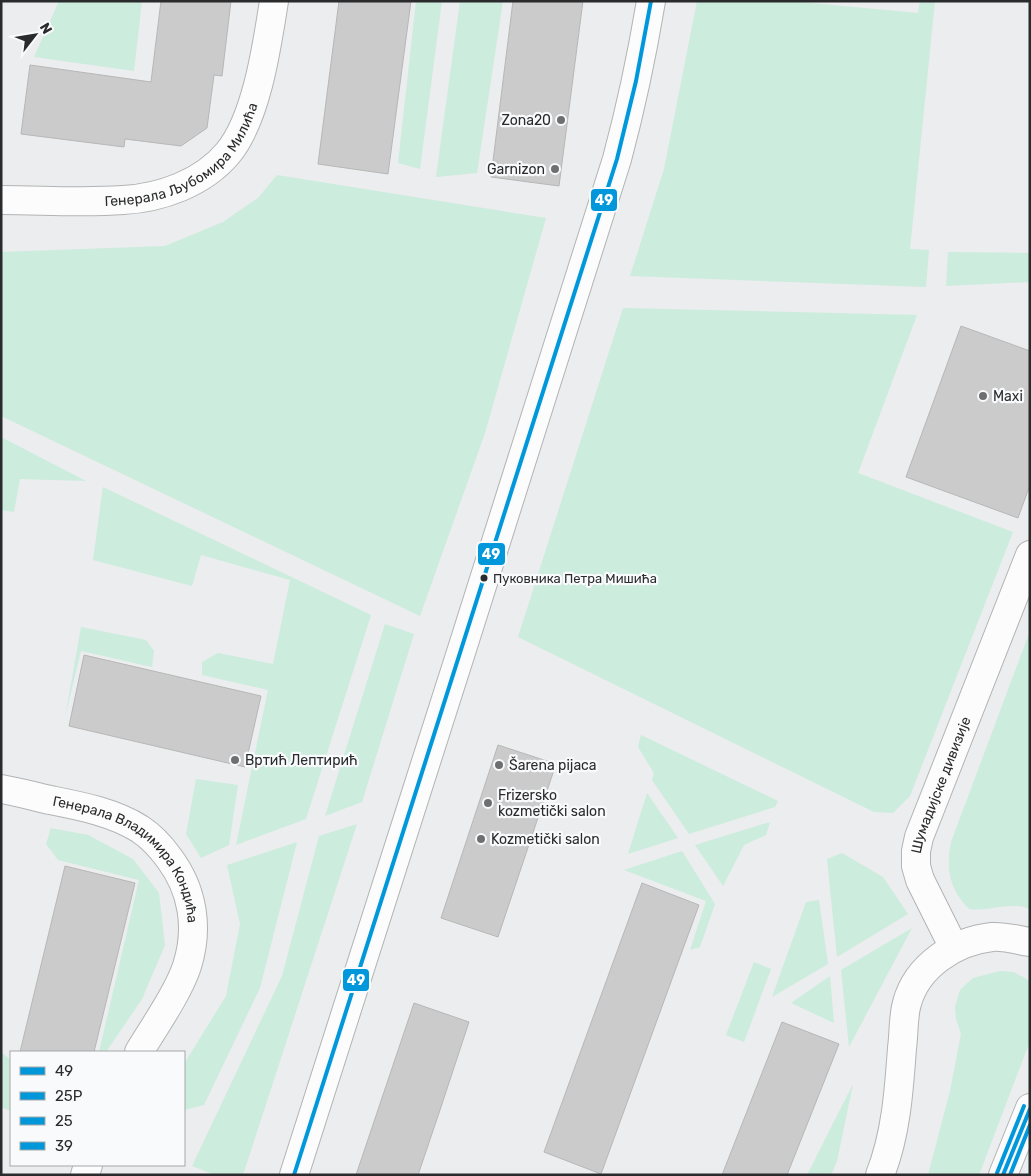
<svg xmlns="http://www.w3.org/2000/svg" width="1031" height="1176" viewBox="0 0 1031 1176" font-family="Rubik,sans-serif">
  <rect width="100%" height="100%" fill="#ebedee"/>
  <!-- green -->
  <path fill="#ccecdd" d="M59,1H142L134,71L34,57Z
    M416,1H442L420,169L398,163Z
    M460,1H503L477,173L436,177Z
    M697,1H790L918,13L920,1H935L910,249L929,250L926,287L630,276L664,169Z
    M277,175L546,218L485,433L420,616L1,416V252L165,246L223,222L258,198Z
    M948,252L1030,253V282L946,286Z
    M623,308L917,315L858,473L1013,532L910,796L893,813L874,812L518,637Z
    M1,437L86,481L20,479L14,512L1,510Z
    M103,487L371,615L306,819L236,845L268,690L202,675V662L218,653L273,664L290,580L201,555L192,586L93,560Z
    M385,624L414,634L362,802L325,816Z
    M81,627L146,640L154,651L152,667L81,651L65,717Z
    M1030,631V909C1009,901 989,912 969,909C949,889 946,869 951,842Z
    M641,735L778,801L775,807L689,834L652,780L654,773L638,747Z
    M196,779L238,785L229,845L201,858L186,834Z
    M647,793L678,838L628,854Z
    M770,822L766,835L744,845L723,886L695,845Z
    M357,824L243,1175H215L192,1166L282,976L319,836Z
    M51,828L88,835L133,859L159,893L165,945L142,999L106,1052H99L139,880L58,860L46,844Z
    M297,842L260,988L204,1105L184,1110V1064L226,996L240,924L227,865Z
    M682,851L715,904L700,947L690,950L706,901L624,870Z
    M842,853L883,877L908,914L837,957L827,859Z
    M819,900L828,964L772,997L806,902Z
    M912,928L849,1047L841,970Z
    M754,962L771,969L744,1042L726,1035Z
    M1000,971L1014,972L1030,981V1041L979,1175H928L950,1091L961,1034L956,1019L955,1007L960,990L973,978Z
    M830,976L834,1023L791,1003Z
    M1,1052L11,1060V1111L1,1107Z
    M853,1084L837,1161L831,1175H807Z"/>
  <!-- building -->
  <path fill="#cbcbcb" stroke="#b6b7b6" d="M161,1H231L222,76L214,75L207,128L181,146L125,139L124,147L21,134L30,65L151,82Z
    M339,1H411L388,174L318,164Z
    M513,1H583L559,186L491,177Z
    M961,326L1030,351V485L1018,518L906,477Z
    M84,655L261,696L245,767L69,726Z
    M498,745L556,764L498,937L441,918Z
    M65,866L135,883L94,1052H20Z
    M642,883L699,905L601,1174L544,1152Z
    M414,1003L469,1022L441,1107L418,1175H356Z
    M782,1022L839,1044L787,1175H722Z"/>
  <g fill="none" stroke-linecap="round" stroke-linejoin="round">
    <!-- minor casing -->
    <g stroke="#b2b3b4" stroke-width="30">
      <g id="minor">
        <path id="s1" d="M1,200C42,200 83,203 123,200C161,198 203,183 228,153C257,118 267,45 274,1"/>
        <path id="s2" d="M1,789C18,792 33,796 50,800C80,806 113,812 140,829C152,837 161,847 169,858C193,890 199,928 187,966C178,993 154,1027 139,1052"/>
        <path id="s3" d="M954,948L920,880L916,866V851L919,837L1030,555"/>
        <path d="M85,1175L88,1165"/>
        <path d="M294,1175L463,646L617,159C631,107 642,55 651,1"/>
        <path d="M880,1175C896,1135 899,1090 902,1048C904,1034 903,1016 907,1003C917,966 955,941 992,937C1004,936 1018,940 1030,942"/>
        <path d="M1003,1175L1030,1108"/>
      </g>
    </g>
    <!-- minor -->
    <use href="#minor" stroke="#fcfcfc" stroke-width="28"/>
    <!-- bus-1 casing -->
    <g stroke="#f8fafc" stroke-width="8">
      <path id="bus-1" d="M294,1175L617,159L636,81L651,1"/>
    </g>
    <!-- bus-2 casing -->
    <g stroke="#f8fafc" stroke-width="8">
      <path id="bus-2" d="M1003,1175L1030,1109"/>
    </g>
    <!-- bus-3 casing -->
    <g stroke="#f8fafc" stroke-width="8">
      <path id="bus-3" d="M1010,1175L1030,1125"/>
    </g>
    <!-- bus-4 casing -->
    <g stroke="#f8fafc" stroke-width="8">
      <path id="bus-4" d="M997,1173L1024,1106"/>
    </g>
    <!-- bus-1 -->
    <use href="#bus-1" stroke="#0098da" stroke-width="4"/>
    <!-- bus-2 -->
    <use href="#bus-2" stroke="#0098da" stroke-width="4"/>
    <!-- bus-3 -->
    <use href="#bus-3" stroke="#0098da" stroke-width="4"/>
    <!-- bus-4 -->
    <use href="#bus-4" stroke="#0098da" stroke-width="4"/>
  </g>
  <!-- markers -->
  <g fill="#6e6f70" stroke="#f8fafc" stroke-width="2">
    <circle cx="561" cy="120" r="5"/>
    <circle cx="555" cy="169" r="5"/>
    <circle cx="983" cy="396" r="5"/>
    <circle cx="235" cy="760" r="5"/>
    <circle cx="499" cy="765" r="5"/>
    <circle cx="488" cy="803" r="5"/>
    <circle cx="481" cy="839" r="5"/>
  </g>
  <circle fill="#2a2b2c" stroke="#f8fafc" stroke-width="2" cx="484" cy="578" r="4.5"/>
  <g text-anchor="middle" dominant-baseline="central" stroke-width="4.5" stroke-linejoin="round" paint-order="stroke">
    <!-- bus labels -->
    <g font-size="13" fill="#2a2b2c" stroke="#f8fafc" text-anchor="start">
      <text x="493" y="578">Пуковника Петра Мишића</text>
    </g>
    <!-- poi labels -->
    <g font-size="14" fill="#2a2b2c" stroke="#f8fafc" text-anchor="start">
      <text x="551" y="120" text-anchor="end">Zona20</text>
      <text x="545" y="169" text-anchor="end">Garnizon</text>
      <text x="993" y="396">Maxi</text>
      <text x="245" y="760">Вртић Лептирић</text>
      <text x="509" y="765">Šarena pijaca</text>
      <text x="498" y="795">Frizersko<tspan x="498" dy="16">kozmetički salon</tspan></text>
      <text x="491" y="839">Kozmetički salon</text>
    </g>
    <!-- street labels -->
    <g font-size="14" fill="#2a2b2c" stroke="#f8fafc">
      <text stroke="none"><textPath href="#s1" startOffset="200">Генерала Љубомира Милића</textPath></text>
      <text stroke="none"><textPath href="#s3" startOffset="176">Шумадијске дивизије</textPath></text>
      <text stroke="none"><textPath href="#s2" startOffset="155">Генерала Владимира Кондића</textPath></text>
    </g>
  </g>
  <g stroke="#f8fafc" stroke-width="2">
    <rect x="590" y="188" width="28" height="24" rx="5" fill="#0098da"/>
    <rect x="477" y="542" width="29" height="24" rx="5" fill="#0098da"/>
    <rect x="342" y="968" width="28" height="24" rx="5" fill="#0098da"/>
  </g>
  <g font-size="14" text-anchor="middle" font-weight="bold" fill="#fff">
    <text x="604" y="205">49</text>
    <text x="491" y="559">49</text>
    <text x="356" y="985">49</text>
  </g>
  <!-- border -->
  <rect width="1031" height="1176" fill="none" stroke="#2a2b2c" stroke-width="5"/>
  <!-- legend -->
  <rect x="10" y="1051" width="175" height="115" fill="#f8fafc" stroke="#a6a7a9"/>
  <rect x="20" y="1067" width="25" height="8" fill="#0098da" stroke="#a6a7a9"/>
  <text x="55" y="1076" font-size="15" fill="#2a2b2c">49</text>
  <rect x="20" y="1092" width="25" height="8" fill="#0098da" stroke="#a6a7a9"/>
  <text x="55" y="1101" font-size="15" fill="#2a2b2c">25P</text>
  <rect x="20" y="1117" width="25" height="8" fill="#0098da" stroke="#a6a7a9"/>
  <text x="55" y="1126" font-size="15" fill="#2a2b2c">25</text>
  <rect x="20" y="1142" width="25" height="8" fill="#0098da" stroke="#a6a7a9"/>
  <text x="55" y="1151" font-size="15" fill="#2a2b2c">39</text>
  <!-- north arrow -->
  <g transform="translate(35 35) rotate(59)" stroke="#f8fafc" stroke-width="4" paint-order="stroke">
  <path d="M0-4L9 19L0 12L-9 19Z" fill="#2a2b2c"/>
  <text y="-8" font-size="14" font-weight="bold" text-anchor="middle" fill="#2a2b2c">N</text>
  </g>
</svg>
